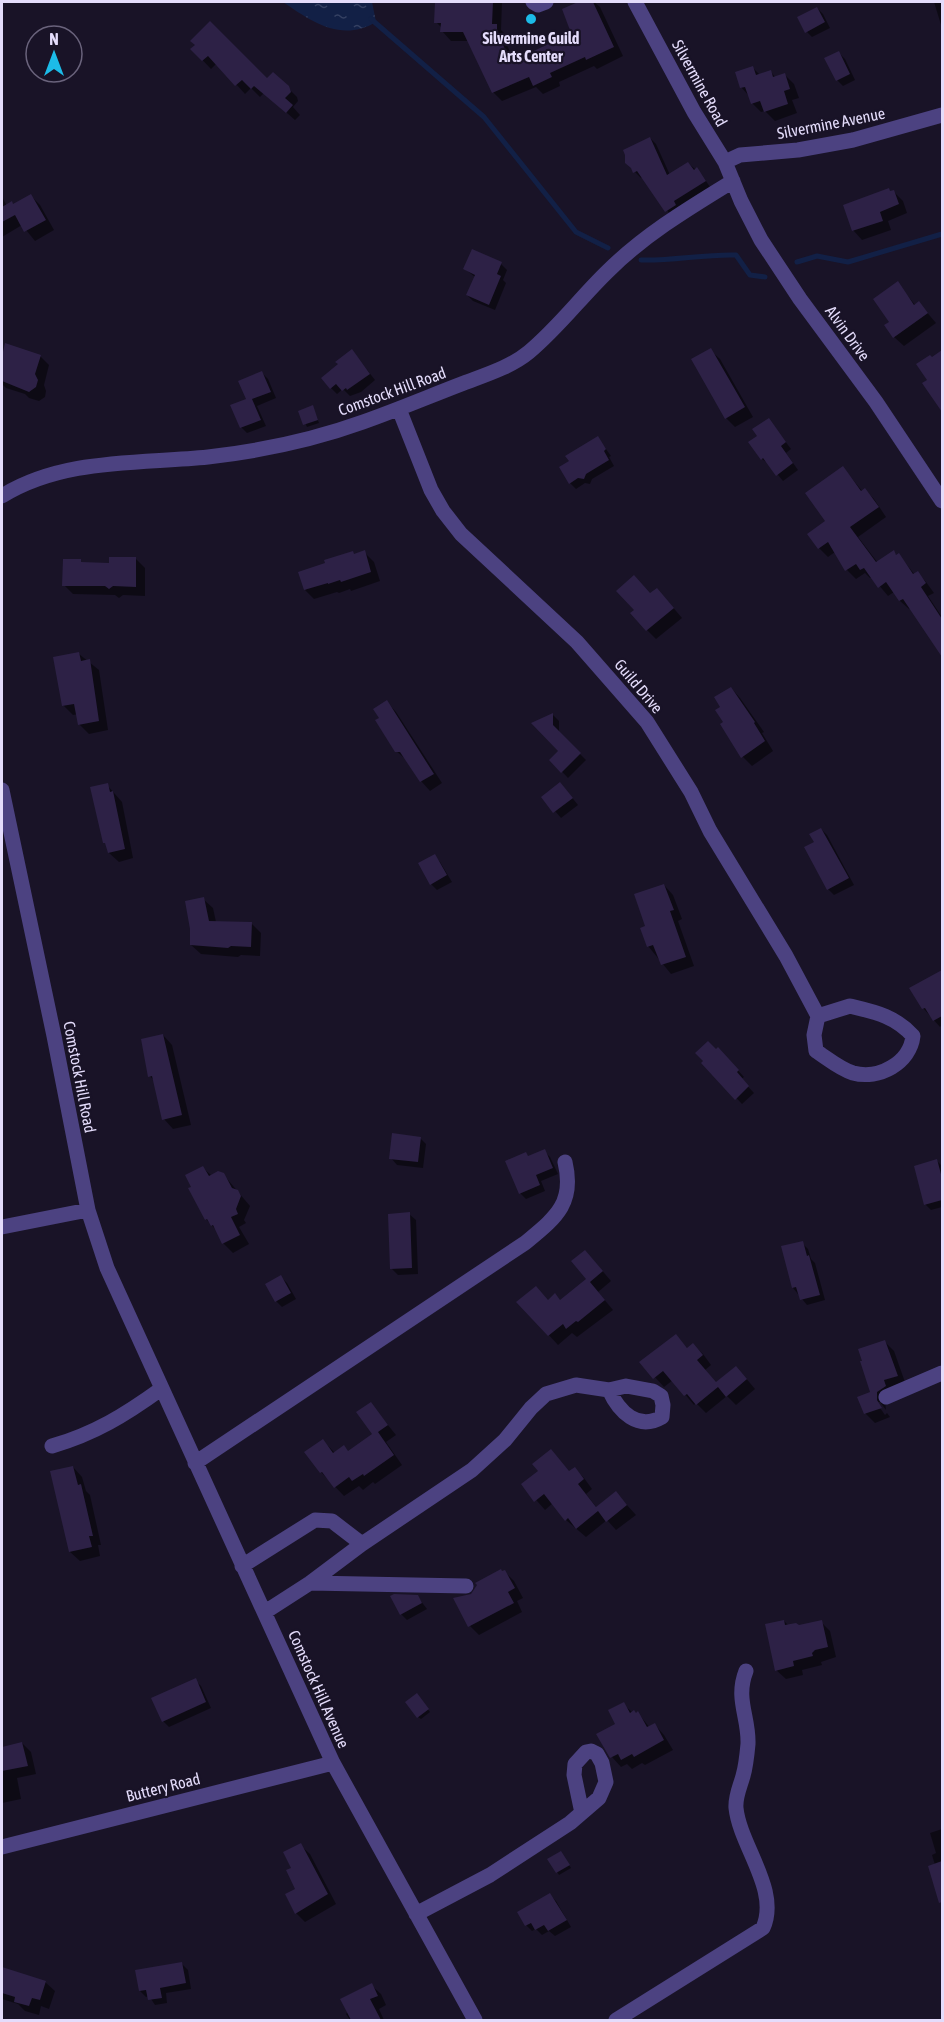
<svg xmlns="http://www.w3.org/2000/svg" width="944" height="2022" viewBox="0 0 944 2022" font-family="'Asap Condensed',sans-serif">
  <defs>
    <pattern id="water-ripples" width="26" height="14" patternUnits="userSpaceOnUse" patternTransform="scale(1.5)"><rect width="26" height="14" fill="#122046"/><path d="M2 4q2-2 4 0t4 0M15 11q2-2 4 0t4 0" fill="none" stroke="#344062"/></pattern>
  </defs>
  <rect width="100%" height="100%" fill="#191327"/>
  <!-- water -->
  <path fill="url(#water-ripples)" d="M283,2H372L376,22C341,43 311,21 283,2Z"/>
  <!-- shadow -->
  <path fill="#0007" d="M436,2H502L501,30L506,35V43L515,62L573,33L564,9L581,2H594L600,7L623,56L597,69L594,66L559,82L560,86L543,94L536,87L502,101L493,92L469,41H451L442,31V28L436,22Z
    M934,2H942V28Z
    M817,8L823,14L830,28L812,37L807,32Z
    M192,49L288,88L297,97L298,101L293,107L300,115L295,120L264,93L260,97L251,88L245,94L217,63L211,69Z
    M839,53L845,59L855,80L843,86L837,80Z
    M753,68L760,75L771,72L776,78L785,75L794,84L799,98L792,100L797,113L775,121L765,111L761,112L752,103L749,96L741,87Z
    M650,138L656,144L670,175L688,163L702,175L710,187L672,217L643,177L641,178L635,172Z
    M893,191L903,201L907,213L888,221L891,230L862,240L853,230Z
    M31,196L40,205L54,230L35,241L22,225L2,237V197L7,206L14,205Z
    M501,264L507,270L503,280L506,283L495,310L473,301L467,295L475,277L465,269Z
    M897,283L916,306L919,303L936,323L904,346L894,337Z
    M710,350L720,359L753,417L735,427L726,418Z
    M940,353L942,356V408L938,403L929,380L932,359Z
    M2,356H40L49,365L44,385L46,391L45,397L39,401L29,398L25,394L6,388L2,384Z
    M357,357L375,380L361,392L350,396L343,389L337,394L331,388Z
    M262,373L268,379L276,398L257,406L266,426L247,433L241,427L248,400Z
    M313,407L319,423L307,427L300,412Z
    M769,420L791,449L786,453L798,470L783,481L769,464L762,459L759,437Z
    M598,438L611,456L609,457L614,466L592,479L590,484L585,483L576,489L570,483Z
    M843,468L863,492L865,490L874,499L886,517L858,537L878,563L893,552L897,556L899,555L915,575L918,573L926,582L934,593L928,596L942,617V654L911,608L909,609L900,601L894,592L888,596L872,577L870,578L865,573L856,579L847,570L835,552L828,557L819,548Z
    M364,552L374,562L380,581L351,591L350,589L339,593L337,592L314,599L305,590L355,555Z
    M136,559L145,568V596L123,595L119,598L115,595L73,594L64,585L80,561L83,564H110Z
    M650,594L665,598L682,618L656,639L647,630L636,610Z
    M79,654L99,670L108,730L89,734L79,724L78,714L73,715L63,705Z
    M731,688L740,698L764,732L762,733L773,751L752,766L743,757L722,724L725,722L722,707Z
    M387,702L396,712L442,783L430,791L421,781L408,761L396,751L381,718Z
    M553,715L559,721V733L586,760L568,778L551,760L560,751L533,724Z
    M107,785L122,802L133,858L119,862L109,853Z
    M566,790L578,805L561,818L543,797Z
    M821,829L827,835L854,885L834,895L828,889L816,843Z
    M434,856L440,862L452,882L437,890L431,884Z
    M664,885L673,895L682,919L678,921L694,966L671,974L648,946L647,927Z
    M203,899L213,908L216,922L251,923L261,933L260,956L241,955L238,957L201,954L191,945Z
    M942,973V1025L940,1027L923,1008Z
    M163,1035L172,1045L191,1125L173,1129L164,1119L155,1082L150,1076Z
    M716,1051L724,1055L744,1077L741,1079L754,1093L742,1104L703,1063Z
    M420,1138L426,1144L423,1168L397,1165L391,1158Z
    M544,1151L550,1157L558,1174L541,1181L545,1191L526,1199L520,1193L529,1157Z
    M937,1161L942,1166V1207L931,1210L925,1204Z
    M203,1168L212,1176L223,1174L250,1206L244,1220L246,1223L239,1227L249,1244L233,1253L223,1243L217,1231L206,1219Z
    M409,1214L416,1220L418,1274L398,1275L392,1269Z
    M802,1243L808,1249L811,1259L815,1263L825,1300L807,1305L793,1288Z
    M594,1261L611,1281L598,1292L613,1310L577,1337L572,1333L558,1345L519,1303L561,1301L588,1279Z
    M281,1277L287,1283L296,1299L282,1307L276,1301Z
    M676,1336L688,1349L693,1345L703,1354L711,1365L705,1370L716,1383L745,1377L755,1389L736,1405L727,1396L706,1413L696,1403L694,1405L673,1380L664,1387L641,1362Z
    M884,1341L894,1351L906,1385L885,1401L886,1410L880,1402H876L885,1415L887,1413L890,1417L875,1423L865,1413L872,1393Z
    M371,1404L396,1435L386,1442L402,1465L375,1484L373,1482L363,1490L359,1486L344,1496L321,1472L323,1441L335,1453L349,1452L374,1434Z
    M551,1451L570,1473L575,1469L584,1478L592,1489L586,1494L597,1508L616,1493L636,1515L616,1530L607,1520L586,1537L566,1520L553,1503L545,1510L523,1485L540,1471Z
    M73,1467L82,1477L86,1491L90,1495L101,1545H98L100,1556L80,1561L70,1552Z
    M505,1572L514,1581L523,1598L517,1601L522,1612L479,1635L470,1626Z
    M417,1596L427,1609L407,1620L401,1614Z
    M784,1621L789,1626L799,1627L821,1622L830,1631L836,1657L821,1662L822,1665L802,1670L803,1675L786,1679L776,1670Z
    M195,1680L201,1686L211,1708L169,1727L163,1721Z
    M419,1698L430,1712L421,1719L418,1717Z
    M623,1704L633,1713H638L650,1728L655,1725L664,1735L673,1750L645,1765L642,1763L632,1769L627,1764L621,1767L612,1757L598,1735L617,1725Z
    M22,1743L31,1752L36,1774L17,1778L21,1799L2,1803V1746L4,1748Z
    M942,1829V1890L934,1881L935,1865L932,1855L936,1853L930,1833Z
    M300,1845L310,1854L336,1904L305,1922L296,1913Z
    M563,1855L571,1868L559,1875L557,1872Z
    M550,1895L556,1901L571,1927L555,1936L549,1931L542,1935L536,1929L532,1931L526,1925Z
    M182,1964L188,1970L191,1989L166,1993L167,2003L155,2005L149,1996L146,1997L140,1991Z
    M2,1969L45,1982L55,1991L49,2009L41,2006L39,2015L25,2011L18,2004L2,1999Z
    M371,1985L381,1994L386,2005L379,2009L384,2020H350L346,2014Z"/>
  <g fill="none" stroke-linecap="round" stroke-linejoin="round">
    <!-- stream -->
    <path stroke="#122046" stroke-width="5" d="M371,19L484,117L576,232L608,248
      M641,260C673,261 704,254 736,255L750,275L765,277
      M797,262L817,256L848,262L942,234"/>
  </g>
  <!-- building -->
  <path fill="#2d2146" d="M435,2H493L492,24H497V32L511,62L571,33L562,9L578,2H593L614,47L586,60L585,57L550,73L552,77L533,86L529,77L492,93L463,32H440L441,23H434Z
    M817,7L825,22L805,33L797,17Z
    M210,21L267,78L273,72L289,86L291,92L285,98L293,105L286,113L254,86L251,89L242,80L235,86L208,56L202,61L190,49L195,45L190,41Z
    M839,51L850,74L836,81L824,58Z
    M753,66L756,75L771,70L773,77L785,73L790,89L784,91L788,104L764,112L760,101L751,104L745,87L740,88L735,72Z
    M650,137L667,175L688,162L694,170L697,167L706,181L674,201L676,205L665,212L637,171L633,173L631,168L625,163V155L623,150Z
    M889,188L890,191L894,190L899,204L880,212L883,221L852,231L843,205Z
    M31,194L46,220L24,232L15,215L2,222V207L12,201L13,204Z
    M472,249L502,262L497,274L501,276L489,305L466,295L475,275L463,269Z
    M898,281L914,305L919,301L928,313L893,338L884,325L889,322L873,299Z
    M5,343L41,355L35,374L38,380L36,387L29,392L2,381V356Z
    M711,348L745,407L725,419L691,359Z
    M352,349L370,374L347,390L346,388L342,391L336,384L330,389L321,378L338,364L335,362Z
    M942,350V412L922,383L927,380L916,364L930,355L932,357Z
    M262,371L271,392L252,399L261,420L240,428L230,405L246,399L238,381Z
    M313,405L318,420L303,425L298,411Z
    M769,418L786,442L781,446L793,463L776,476L763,458L761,460L748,442L757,436L752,429Z
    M598,436L606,449L604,451L609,460L586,474L584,479L578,478L569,484L559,467L569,461L565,456Z
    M843,466L861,491L865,488L879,507L850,527L876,562L894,550L896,555L899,553L913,574L918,571L926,583L921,587L942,619V657L903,599L899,601L886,582L878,588L864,568L860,570L856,564L845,571L828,542L818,549L807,534L825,521L805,493Z
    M365,550L371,572L341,582L340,580L328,584V583L304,590L298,572L325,563L324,560L353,551L354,554Z
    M109,557H136V587L113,586L109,589L105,586H62L63,559H81V562L109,563Z
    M634,575L650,593L657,588L674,608L646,631L630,613L634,610L616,591Z
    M79,652L81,661L90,659L99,721L78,725L74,704L62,706L53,657Z
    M731,687L755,722L754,723L765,741L741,758L720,724L723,722L715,710L720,707L714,697Z
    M387,700L434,774L420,782L400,752H395L375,720L379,718L373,709Z
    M553,713V725L581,753L561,773L549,760L558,751L531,723Z
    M560,782L573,798L553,813L541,797Z
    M108,783L110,792L113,791L125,849L108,853L105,843H103L90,787Z
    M821,828L849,878L827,890L804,847L814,842L809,834Z
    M435,854L447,875L430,885L418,863Z
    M664,884L674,910L670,911L686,957L661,965L653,945L647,947L640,928L645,926L634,894Z
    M204,897L209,921L252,922L251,947L231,946L228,948L190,945V929L185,901Z
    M942,970V1016L933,1021L925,1008L922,1009L909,988Z
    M163,1034L182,1115L162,1120L152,1076L148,1077L141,1039Z
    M708,1041L716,1049L718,1047L739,1070L737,1072L749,1086L735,1100L701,1063L703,1061L695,1053Z
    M392,1133L421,1137L418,1162L389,1159Z
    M545,1149L553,1168L536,1175L540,1185L519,1194L505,1161L526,1152L528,1156Z
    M937,1159L942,1178V1200L924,1205L914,1166Z
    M203,1166L209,1176L218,1171L224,1173L232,1188L238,1190L241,1196L236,1209L238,1214L231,1217L240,1235L222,1244L213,1225L211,1226L207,1219L205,1220L188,1188L191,1187L185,1175Z
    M410,1212L412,1268L390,1269L388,1214Z
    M803,1241L807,1256L809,1255L820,1295L800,1300L796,1287L792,1288L781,1246Z
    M585,1250L603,1271L590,1282L605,1300L578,1322L576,1321L566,1329L563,1324L548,1336L516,1302L536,1286L548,1300L555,1293L560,1300L586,1279L571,1261Z
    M281,1275L291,1293L275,1302L265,1284Z
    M676,1334L687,1348L693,1343L703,1355L697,1360L716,1382L736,1366L747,1379L726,1397L718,1387L696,1405L687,1394L684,1396L663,1371L653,1379L639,1362Z
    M885,1340L898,1376L884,1380L886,1386L877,1392V1400L882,1408L864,1414L857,1397L870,1392L860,1361H862L858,1349Z
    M371,1402L388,1425L378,1432L394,1455L364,1476L363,1474L352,1481L349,1477L334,1488L322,1472L320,1473L304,1452L323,1439L333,1453L344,1445L348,1451L372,1434L356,1412Z
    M551,1449L569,1471L575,1467L584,1479L578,1484L596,1507L616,1491L627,1505L606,1522L598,1511L576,1529L568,1518L565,1521L544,1494L534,1502L521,1484L538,1471L532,1464Z
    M73,1466L78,1485L81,1484L93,1536H89L92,1547L69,1552L50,1471Z
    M501,1569L502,1571L505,1570L515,1588L508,1592L514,1603L468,1627L453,1598L471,1594L477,1585L475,1583Z
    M394,1594L418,1595L422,1603L400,1615L390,1596Z
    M784,1620L785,1625L796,1623L799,1625L822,1620L828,1647L815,1650L812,1653L813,1656L793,1661L794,1666L775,1671L765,1624Z
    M196,1678L206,1702L162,1722L151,1698Z
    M417,1693L429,1709L417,1718L405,1702Z
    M624,1702L630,1713L634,1710L636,1713L638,1711L647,1727L655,1723L664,1740L634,1757L632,1754L621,1760L618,1754L610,1758L596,1734L615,1724L608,1710Z
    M22,1742L28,1766L2,1771V1747Z
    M301,1843L328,1894L295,1914L285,1894L295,1889L286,1870L291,1868L283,1852Z
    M561,1851L570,1865L556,1873L547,1859Z
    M942,1861V1902L939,1903L928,1866Z
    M550,1893L567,1920L548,1931L544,1925L535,1930L531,1923L525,1926L517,1912Z
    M182,1962L186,1983L160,1988L162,1998L148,2000L146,1990L139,1991L135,1970Z
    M2,1967L46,1981L40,2000L32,1998L29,2006L14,2002L15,1997L2,1993Z
    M372,1983L378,1996L370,1999L381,2020H351L340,1999Z"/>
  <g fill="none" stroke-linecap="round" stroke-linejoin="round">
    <!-- minor -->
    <path stroke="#4c4281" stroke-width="15" d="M533,2L538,5L546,2
      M635,2L694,112L725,162L741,201L761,240L800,299L876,402L942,501
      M725,162L740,155L798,150L853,140L942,115
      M399,409L431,490L443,511L461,534L577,642L647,722L691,792L710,831L786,956L818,1016
      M2,496C63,458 139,464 208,457C260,451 313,440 363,422C397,410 430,396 464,383C485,375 511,367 529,352C558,328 581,297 608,271C644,235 689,208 733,181
      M2,790L54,1036L88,1210L107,1268L333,1763L475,2020
      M850,1006C875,1012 895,1016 913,1036C910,1063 879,1080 853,1073C840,1069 827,1058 816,1051L814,1035L818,1016Z
      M2,1227L88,1210
      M886,1397L942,1373
      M52,1446C94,1434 125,1415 161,1389
      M195,1463L525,1243C555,1218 575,1204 565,1162
      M242,1566L315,1520L332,1521L362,1544
      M310,1583L466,1586
      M265,1612L310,1583L362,1544L472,1470L505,1440L531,1408L546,1394L576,1385L609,1390L626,1386L653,1391L661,1396L663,1405L662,1417C638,1431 619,1412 609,1390
      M2,1847L333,1763
      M416,1914L490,1875L570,1823L599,1798L606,1782L602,1763L597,1754L591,1751L586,1752L575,1764L574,1775L582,1813
      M616,2020L763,1928C780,1890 740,1846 736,1808C735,1797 740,1787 743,1776C746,1766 747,1755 748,1744C749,1717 735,1699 746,1671"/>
  </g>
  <!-- markers -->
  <circle fill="#1cbbe8" stroke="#191327" stroke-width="2" cx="531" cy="19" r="6"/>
  <g text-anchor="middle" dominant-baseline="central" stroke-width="4.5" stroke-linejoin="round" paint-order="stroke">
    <!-- poi labels -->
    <g font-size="16" font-weight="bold" fill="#e4dcfb" stroke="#191327">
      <text x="531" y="38">Silvermine Guild<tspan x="531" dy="18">Arts Center</tspan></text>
    </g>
    <!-- street labels -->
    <g font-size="16" fill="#e4dcfb" stroke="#191327">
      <text transform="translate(700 83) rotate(61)">Silvermine Road</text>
      <text transform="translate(831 123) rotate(-11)">Silvermine Avenue</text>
      <text transform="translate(848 333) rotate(54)">Alvin Drive</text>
      <text transform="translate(392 391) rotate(-20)">Comstock Hill Road</text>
      <text transform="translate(639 686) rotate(50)">Guild Drive</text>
      <text transform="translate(80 1077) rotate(79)">Comstock Hill Road</text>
      <text transform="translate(319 1689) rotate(66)">Comstock Hill Avenue</text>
      <text transform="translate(163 1787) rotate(-14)">Buttery Road</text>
    </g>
  </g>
  <!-- border -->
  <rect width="944" height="2022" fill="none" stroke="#e4dcfb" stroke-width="6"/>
  <!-- north arrow -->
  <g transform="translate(54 54)"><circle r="28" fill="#191327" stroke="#6a637c" stroke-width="1.5"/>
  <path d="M0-4.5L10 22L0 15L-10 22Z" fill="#1cbbe8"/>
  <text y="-9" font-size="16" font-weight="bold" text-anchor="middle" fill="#e4dcfb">N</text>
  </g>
</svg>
